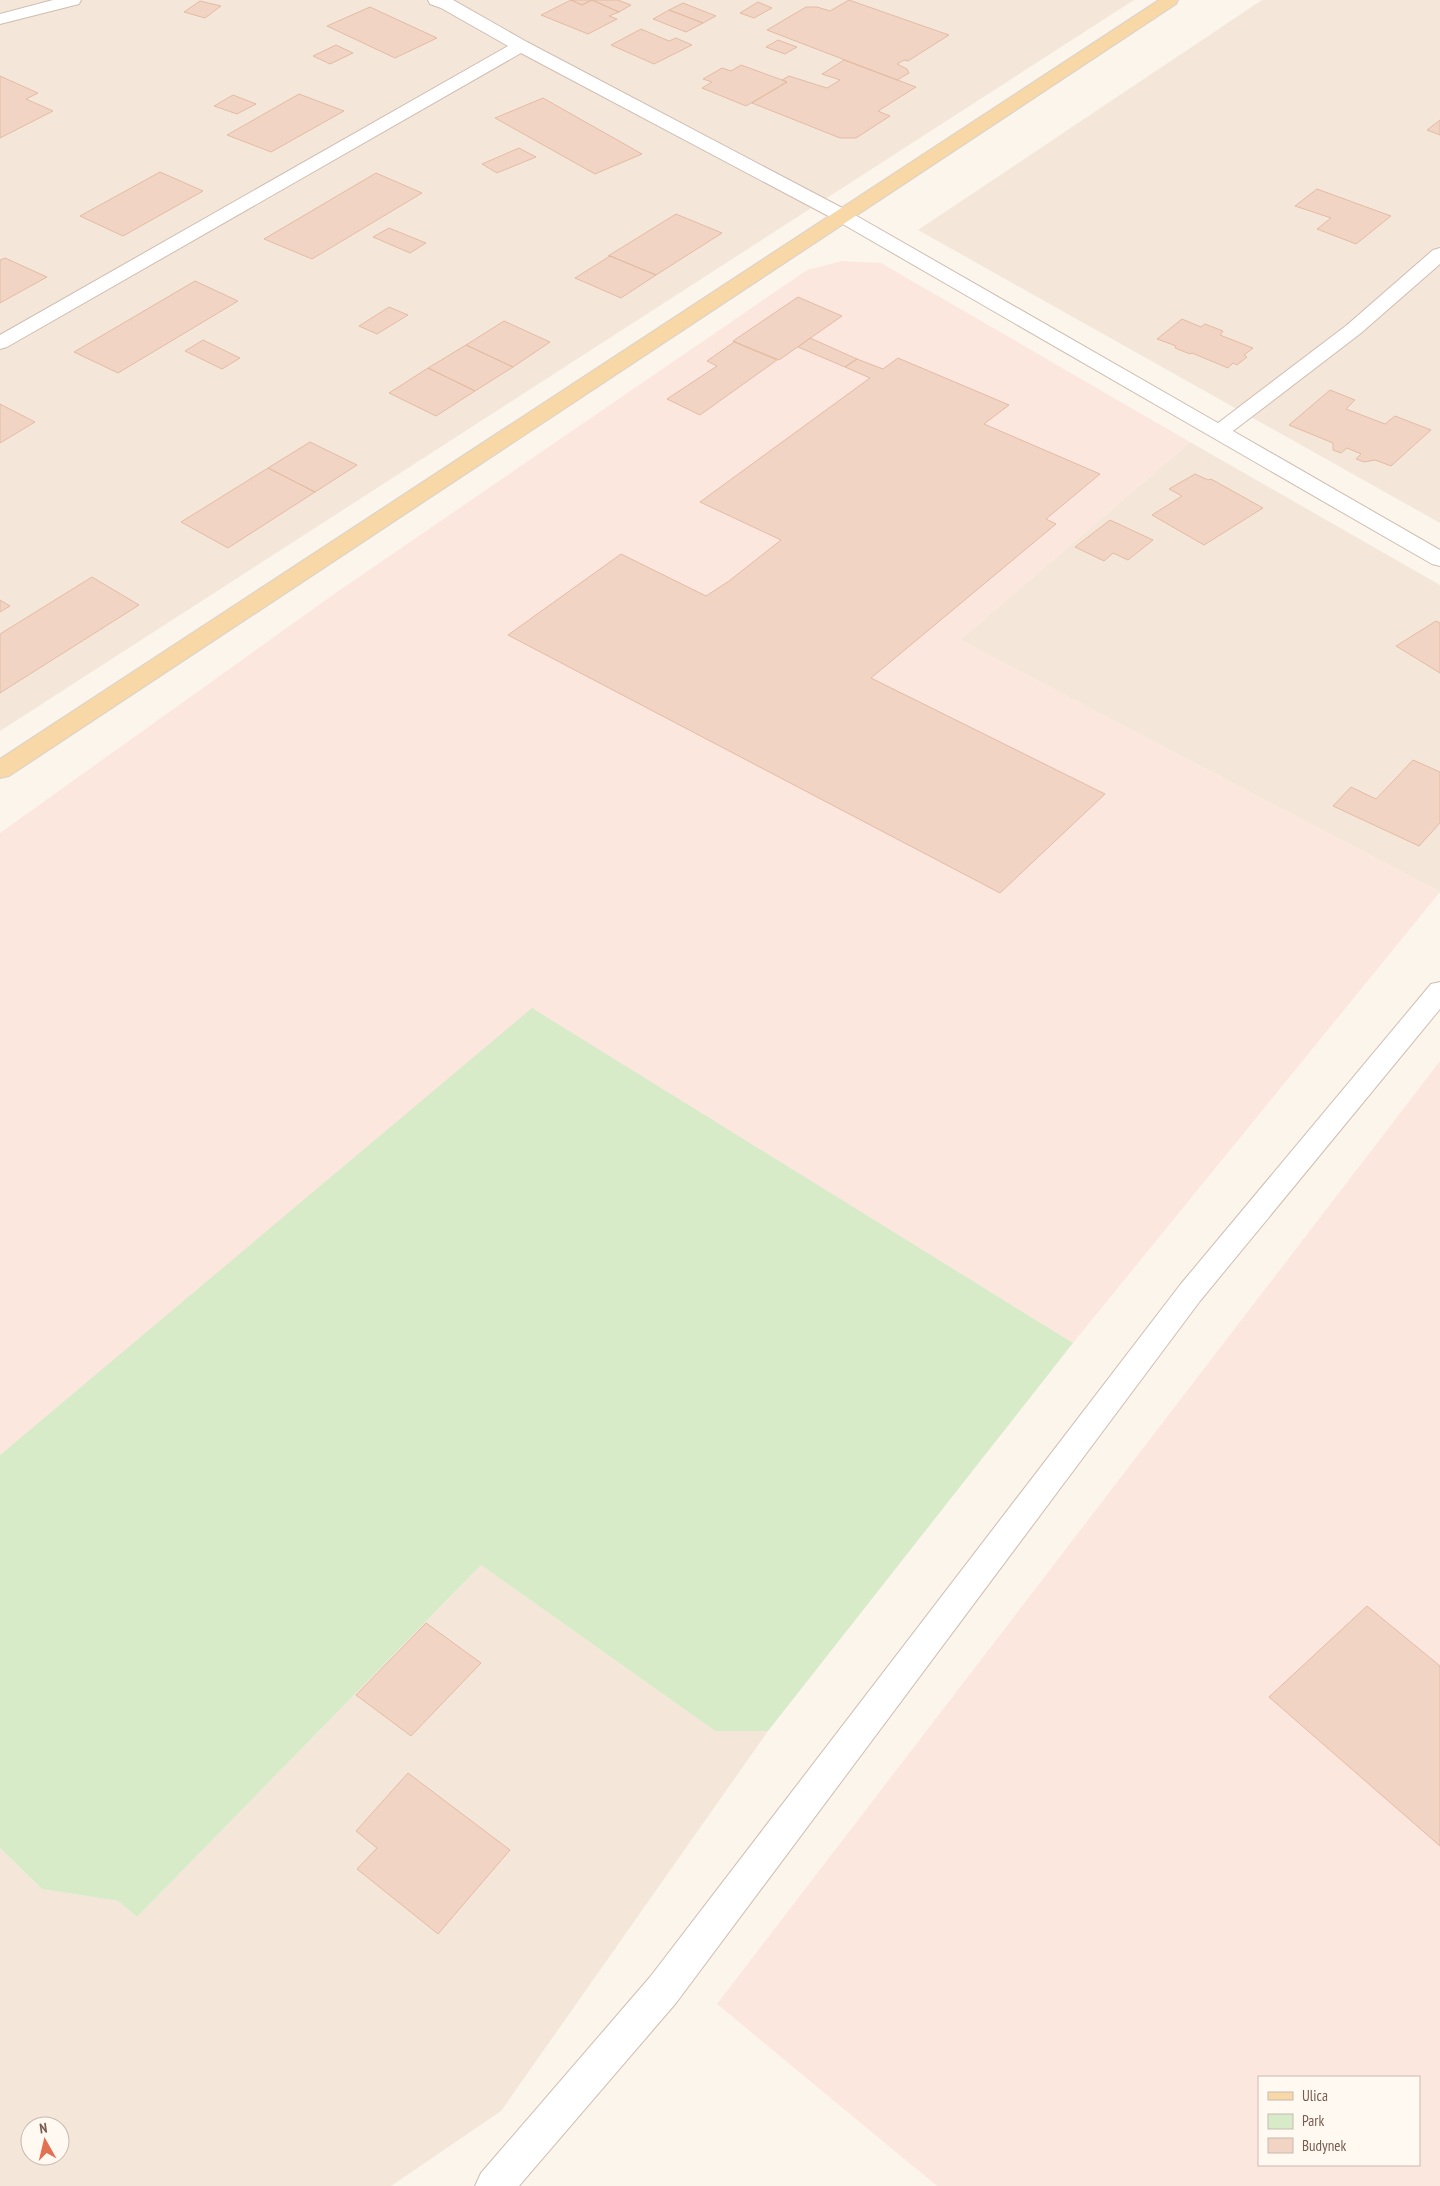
<svg xmlns="http://www.w3.org/2000/svg" width="1440" height="2186" viewBox="0 0 1440 2186" font-family="'PT Sans Narrow',sans-serif">
  <rect width="100%" height="100%" fill="#fcf5eb"/>
  <!-- residential -->
  <path fill="#f4e7d9" fill-rule="evenodd" d="M0,0H1134L0,731Z
    M1262,0H1440V523L918,230Z
    M1190,442L1440,585V892L960,640Z
    M481,1565L715,1731H768L501,2111L391,2186H0V1848L42,1889L118,1901L137,1917ZM30,2126H60V2156H30Z"/>
  <!-- commercial -->
  <path fill="#fce7df" fill-rule="evenodd" d="M842,261L881,263L1190,442L960,640L1440,892L1073,1343L532,1009L0,1455V833L337,592L807,270Z
    M1440,1061V2186H937L717,2004ZM1259,2077H1419V2165H1259Z"/>
  <!-- green -->
  <path fill="#d7ebc9" d="M532,1008L1073,1343L768,1731H715L481,1565L137,1917L118,1901L42,1889L0,1848V1455Z"/>
  <!-- building -->
  <path fill="#f1d4c3" stroke="#e4bba4" d="M571,0H618L631,5L619,12L592,0L582,5Z
    M571,0L582,5L592,0L619,12L609,16L617,19L588,34L541,15Z
    M849,0L949,35L908,61L904,60L897,64L907,69L909,73L897,80L767,30L806,7H817L830,11Z
    M200,1L221,6L205,18L184,12Z
    M758,2L772,8L754,18L740,13Z
    M683,3L716,16L703,23L669,10Z
    M370,7L437,38L395,58L327,26Z
    M669,10L703,23L686,32L653,19Z
    M641,29L669,41L676,38L692,45L654,64L611,45Z
    M778,40L797,47L785,54L766,47Z
    M336,45L353,53L330,64L313,56Z
    M844,60L916,87L878,111L890,116L856,138H840L752,103L787,82L782,80L789,76L827,88L840,80L822,74Z
    M741,65L782,80L787,82L746,106L702,88L712,82L703,79L722,68L731,71Z
    M0,76L38,93L26,99L53,111L0,138Z
    M299,94L344,111L271,152L227,135Z
    M233,95L256,104L237,114L214,106Z
    M543,98L642,154L595,174L495,118Z
    M1440,120V135L1427,130Z
    M519,148L536,157L497,173L482,164Z
    M160,172L203,191L123,236L80,216Z
    M376,173L422,193L312,259L264,239Z
    M1317,189L1391,216L1356,244L1317,229L1331,218L1295,206Z
    M676,214L722,233L656,275L610,256H608Z
    M389,228L426,243L410,253L373,237Z
    M610,256L656,275L621,298L575,278Z
    M5,258L47,277L0,303V260Z
    M195,281L238,301L118,373L74,352Z
    M798,297L842,316L779,360L733,341Z
    M389,307L408,315L377,334L359,326Z
    M1182,319L1201,327L1205,324L1223,331L1220,335L1253,348L1244,355L1247,357L1237,365L1233,363L1228,368L1192,353L1190,354L1175,348L1176,346L1157,339Z
    M504,321L550,342L513,367L466,345Z
    M810,338L857,359L845,367L798,347Z
    M203,340L240,358L222,369L185,351Z
    M734,342L777,360L700,415L667,399L717,366L707,361Z
    M466,345L513,367L475,391L428,368Z
    M898,358L1009,405L984,424L1100,474L1046,519L1056,524L871,678L1105,794L1000,893L508,635L621,554L706,596L729,581L781,540L700,502L870,378L845,367L857,359L883,369Z
    M428,368L475,391L436,416L389,393Z
    M1330,390L1355,400L1346,409L1385,424L1395,416L1431,430L1391,466L1375,460L1364,462L1356,459L1361,454L1347,448L1341,453L1333,450V443L1289,425Z
    M0,404L35,422L0,443Z
    M310,442L357,465L315,492L268,468Z
    M268,468L315,492L228,548L181,522Z
    M1195,474L1208,480L1211,479L1263,508L1204,545L1152,515L1182,496L1169,489Z
    M1110,520L1153,540L1128,560L1113,553L1104,561L1075,547Z
    M92,577L139,605L0,693V634Z
    M0,600L10,606L0,612Z
    M1436,621L1440,623V673L1396,646Z
    M1413,760L1440,772V823L1419,846L1333,806L1351,787L1376,799Z
    M1367,1606L1440,1666V1846L1269,1697Z
    M426,1623L481,1663L411,1736L356,1695Z
    M408,1773L510,1850L438,1934L357,1869L377,1848L356,1831Z"/>
  <g fill="none" stroke-linecap="round" stroke-linejoin="round">
    <!-- minor casing -->
    <g stroke="#cfbdb0" stroke-width="2">
      <path id="minor" d="M53,0H81L79,4L0,24V14Z
        M428,0H453L527,42L848,211L1218,423L1347,325L1433,250L1440,248V264L1361,333L1233,431L1440,550V566L1432,564L834,219L521,53L7,347L0,349V335L508,46L441,8L430,4Z
        M1440,982V1009L1200,1301L676,2003L519,2186H475L481,2173L650,1977L1180,1285L1431,984Z"/>
    </g>
    <!-- major casing -->
    <g stroke="#d9d1cd" stroke-width="2">
      <path id="major" d="M1159,0H1178L1176,4L9,776L0,778V759Z"/>
    </g>
    <!-- minor -->
    <use href="#minor" fill="#fff" fill-rule="evenodd"/>
    <!-- major -->
    <use href="#major" fill="#f8d8a6" fill-rule="evenodd"/>
  </g>
  <!-- legend -->
  <rect x="1258" y="2076" width="162" height="90" fill="#fff9f2" stroke="#c9bab0"/>
  <rect x="1268" y="2092" width="25" height="8" fill="#f8d8a6" stroke="#c9bab0"/>
  <text x="1302" y="2101" font-size="15" fill="#785c4e">Ulica</text>
  <rect x="1268" y="2114" width="25" height="15" fill="#d7ebc9" stroke="#c9bab0"/>
  <text x="1302" y="2126" font-size="15" fill="#785c4e">Park</text>
  <rect x="1268" y="2138" width="25" height="15" fill="#f1d4c3" stroke="#c9bab0"/>
  <text x="1302" y="2151" font-size="15" fill="#785c4e">Budynek</text>
  <!-- north arrow -->
  <g transform="translate(45 2141) rotate(352)"><circle r="24" fill="#fff9f2" stroke="#c9bab0"/>
  <path d="M0-4L9 19L0 12L-9 19Z" fill="#e27154"/>
  <text y="-8" font-size="14" font-weight="bold" text-anchor="middle" fill="#785c4e">N</text>
  </g>
</svg>
